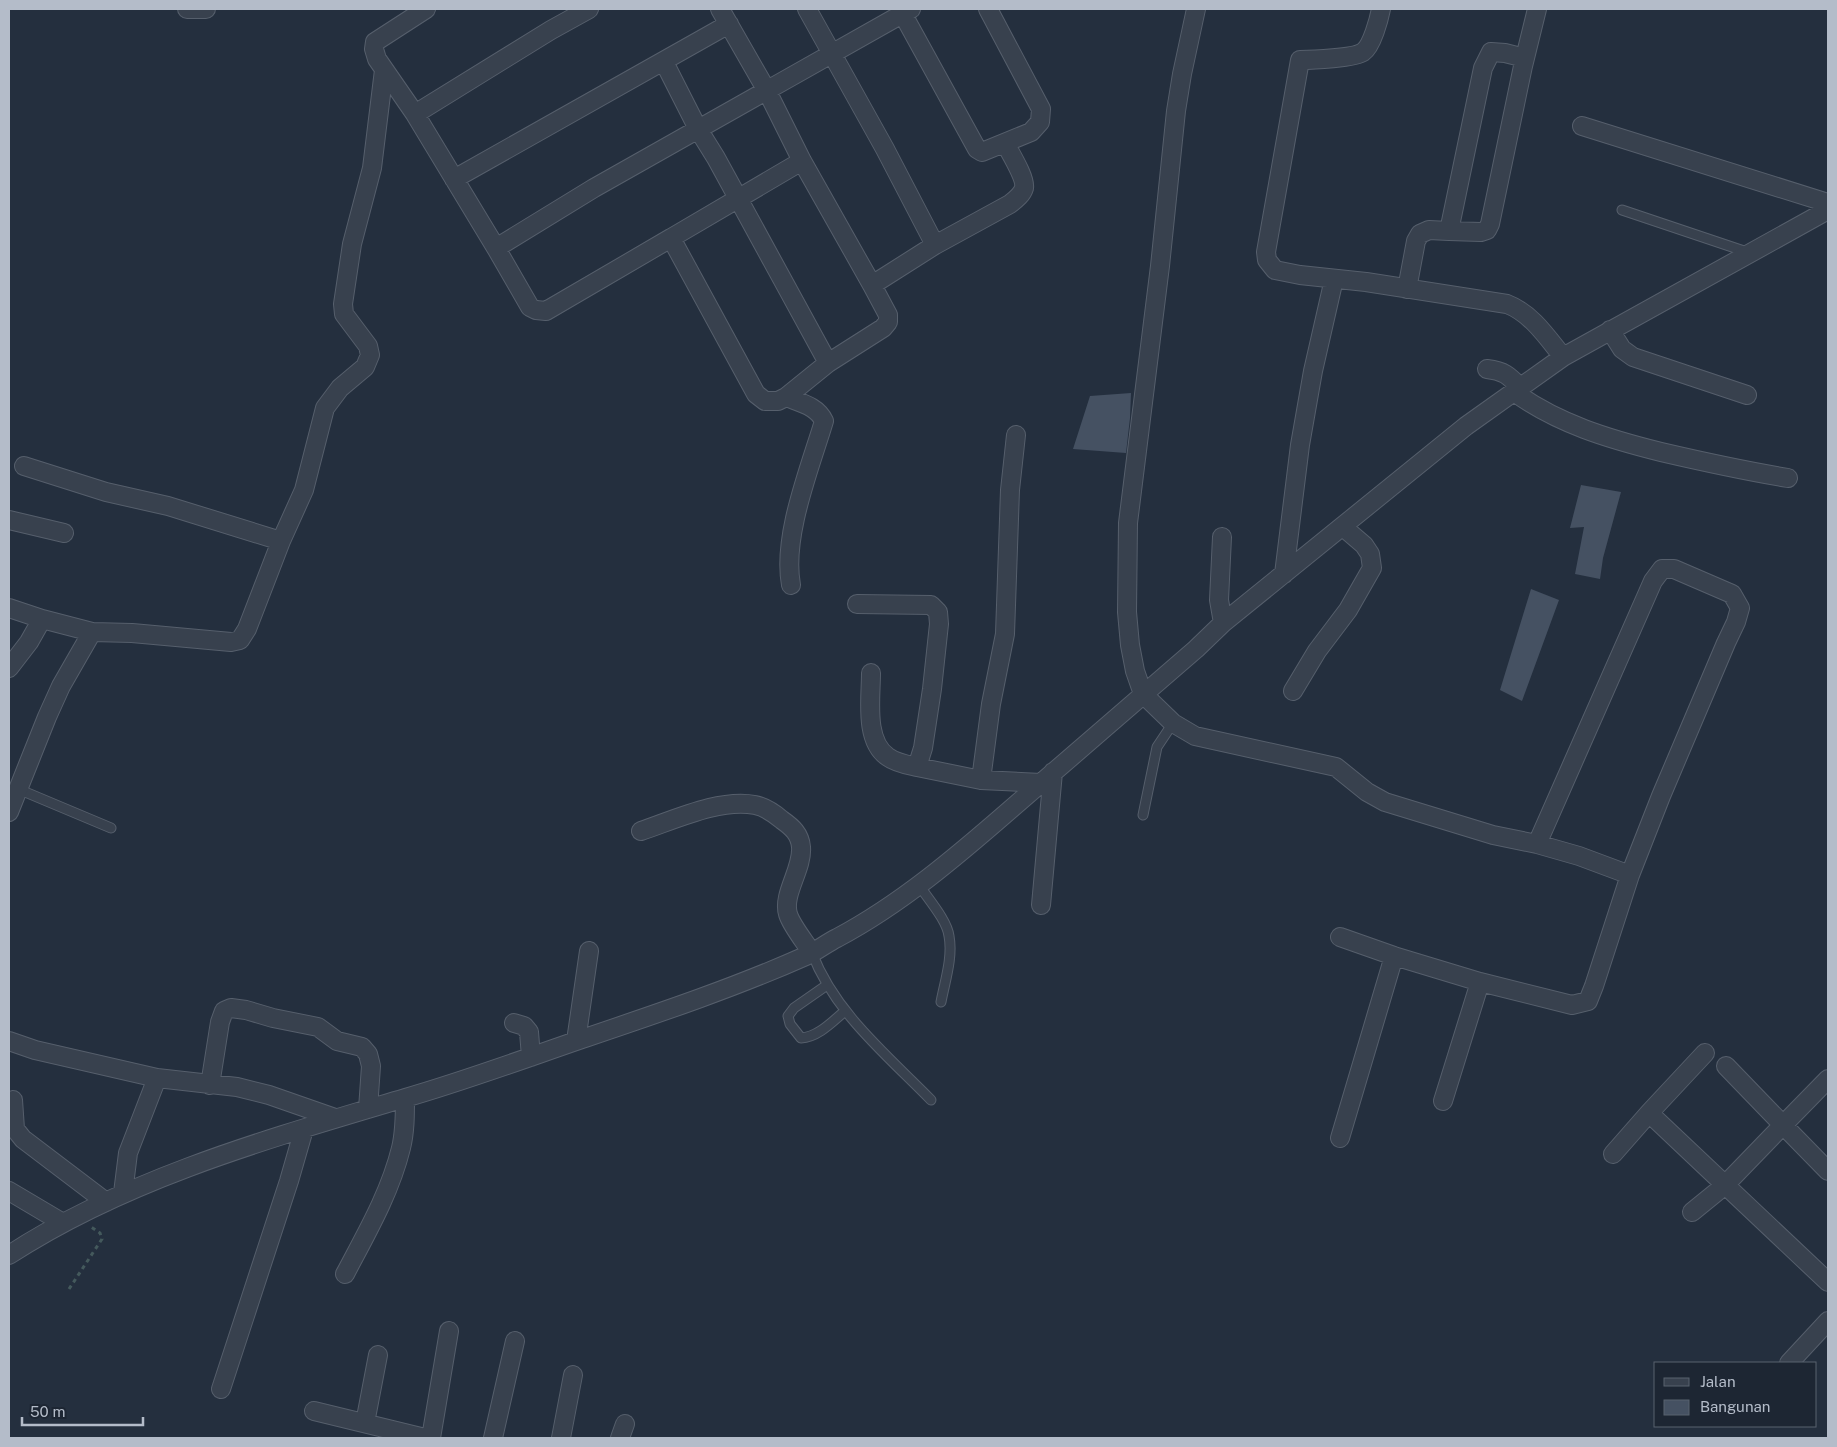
<svg xmlns="http://www.w3.org/2000/svg" width="1837" height="1447" viewBox="0 0 1837 1447" font-family="'Public Sans',sans-serif">
  <rect width="100%" height="100%" fill="#242f3e"/>
  <!-- building -->
  <path fill="#455162" d="M1131,393L1130,418L1126,453L1073,449L1090,396Z
    M1581,485L1621,492L1603,558L1600,579L1575,574L1584,527L1570,528Z
    M1531,589L1559,600L1522,701L1500,690Z"/>
  <g fill="none" stroke-linecap="round" stroke-linejoin="round">
    <!-- service casing -->
    <g stroke="#565f6c" stroke-width="11">
      <path id="service" d="M1622,210L1750,253
        M18,789L111,828
        M1143,815L1157,747L1173,723
        M919,885C928,899 947,920 949,936C953,957 945,981 941,1002
        M812,953C835,1013 887,1055 931,1100
        M827,985L794,1008L788,1016L790,1024L801,1038C818,1037 832,1022 845,1011"/>
    </g>
    <!-- minor casing -->
    <g stroke="#565f6c" stroke-width="20">
      <path id="minor" d="M187,9H206
        M426,9L375,42L374,49L377,59L415,114L496,248L594,188L911,9
        M720,9L767,91L802,161L872,285L935,245
        M807,9L885,149L935,245L1010,204C1015,200 1022,195 1024,188C1026,178 1010,153 1005,143
        M900,9L977,149L982,152L1031,132L1040,122L1041,109L988,9
        M1196,9L1182,74L1176,111L1160,266L1128,523L1127,612L1130,645L1135,671L1143,694L1173,723L1195,736L1336,767L1367,792L1385,802L1493,835L1537,844L1653,581L1662,569H1674L1732,594L1740,608L1736,622L1726,643L1661,796L1630,875L1594,986L1588,1001L1572,1005L1480,982L1394,956L1340,937
        M1381,9C1379,19 1372,46 1363,52C1355,58 1312,60 1300,60L1266,252L1267,260L1275,270L1300,275L1366,282L1507,304C1531,313 1547,337 1563,357
        M664,62L698,129L716,158L828,363
        M415,114L551,30L589,9
        M1582,126L1828,203
        M454,179L729,24
        M1449,231L1481,232L1487,230L1490,224L1523,66L1537,9
        M671,238L802,161
        M496,248L530,307L536,310L546,311L671,238L756,394L765,401H778L786,397L828,363L883,328L888,322V315L872,285
        M1407,289L1416,241L1420,234L1429,230L1449,231L1483,68L1491,52L1505,53L1525,58
        M1610,330L1622,349L1633,357L1747,395
        M1487,369C1504,371 1508,375 1520,387
        M1514,392C1558,424 1609,439 1661,452C1704,462 1746,471 1788,478
        M786,397C801,403 817,406 824,421C810,468 782,536 791,585
        M24,466L106,492L168,506L281,541
        M9,520L64,533
        M1222,537L1219,600L1223,623
        M1284,574L1300,445L1313,371L1334,279
        M857,604L931,605L938,612L939,624L932,689L923,748L917,767L981,780L1041,783
        M9,608L42,619L92,632L132,633L231,642L240,640L247,629L281,541L304,490L325,408L340,388L365,367L370,355L368,346L344,314L343,304L352,244L372,168L384,70
        M9,668L29,642L42,619
        M871,673C871,698 864,741 888,757C896,763 908,765 917,767
        M1293,691L1317,651L1348,610L1372,568L1370,554L1364,545L1343,527
        M981,780L991,704L1005,634L1010,490L1016,435
        M9,812L47,717L61,686L92,632
        M641,831C674,820 720,798 755,805C765,807 775,814 782,820C792,827 800,834 801,847C803,869 782,894 788,914C791,925 805,942 812,953
        M1537,844L1579,856L1630,875
        M1041,905L1053,772
        M514,1023L524,1026L529,1032L531,1057
        M9,1041L35,1050L157,1078L237,1087L269,1095L335,1118
        M576,1041L589,951
        M1705,1053L1649,1113L1828,1282
        M1726,1066L1783,1125L1828,1079
        M210,1085L220,1022L224,1011L231,1008L246,1010L273,1018L318,1027L337,1041L362,1047L368,1054L371,1066L368,1109
        M13,1100L15,1129L23,1139L106,1202
        M1443,1101L1480,982
        M1340,1138L1394,956
        M1613,1154L1649,1113
        M9,1191L63,1223
        M123,1193L128,1153L157,1078
        M1692,1212L1724,1186L1783,1125L1828,1171
        M9,1255C127,1178 271,1138 405,1098C464,1081 521,1060 579,1040C656,1014 734,988 808,955C818,950 827,943 837,938C901,904 957,856 1011,809C1073,756 1134,702 1196,649L1223,623L1466,426L1563,357L1828,210
        M345,1274C366,1234 390,1193 401,1148C405,1132 405,1115 405,1098
        M1789,1363L1828,1321
        M221,1389L289,1181L304,1129
        M314,1411L425,1438
        M365,1423L378,1355
        M431,1438L449,1331
        M493,1438L515,1341
        M561,1438L573,1375
        M620,1438L625,1424"/>
    </g>
    <!-- path -->
    <path stroke="#44595c" stroke-width="3" stroke-dasharray="4 4" stroke-linecap="butt" d="M69,1289L102,1239L100,1233L91,1227"/>
    <!-- service -->
    <use href="#service" stroke="#38414e" stroke-width="9"/>
    <!-- minor -->
    <use href="#minor" stroke="#38414e" stroke-width="18"/>
  </g>
  <!-- border -->
  <rect width="1837" height="1447" fill="none" stroke="#b4bcc9" stroke-width="20"/>
  <!-- legend -->
  <rect x="1654" y="1362" width="162" height="65" fill="#1d2633" stroke="#59626f"/>
  <rect x="1664" y="1378" width="25" height="8" fill="#38414e" stroke="#59626f"/>
  <text x="1700" y="1387" font-size="15" fill="#b4bcc9">Jalan</text>
  <rect x="1664" y="1400" width="25" height="15" fill="#455162" stroke="#59626f"/>
  <text x="1700" y="1412" font-size="15" fill="#b4bcc9">Bangunan</text>
  <!-- scale -->
  <path d="M22 1417v8h121v-8" fill="none" stroke="#b4bcc9" stroke-width="2.5"/>
  <text x="30" y="1417" font-size="15" fill="#b4bcc9" stroke="#1d2633" stroke-width="4" paint-order="stroke">50 m</text>
</svg>
